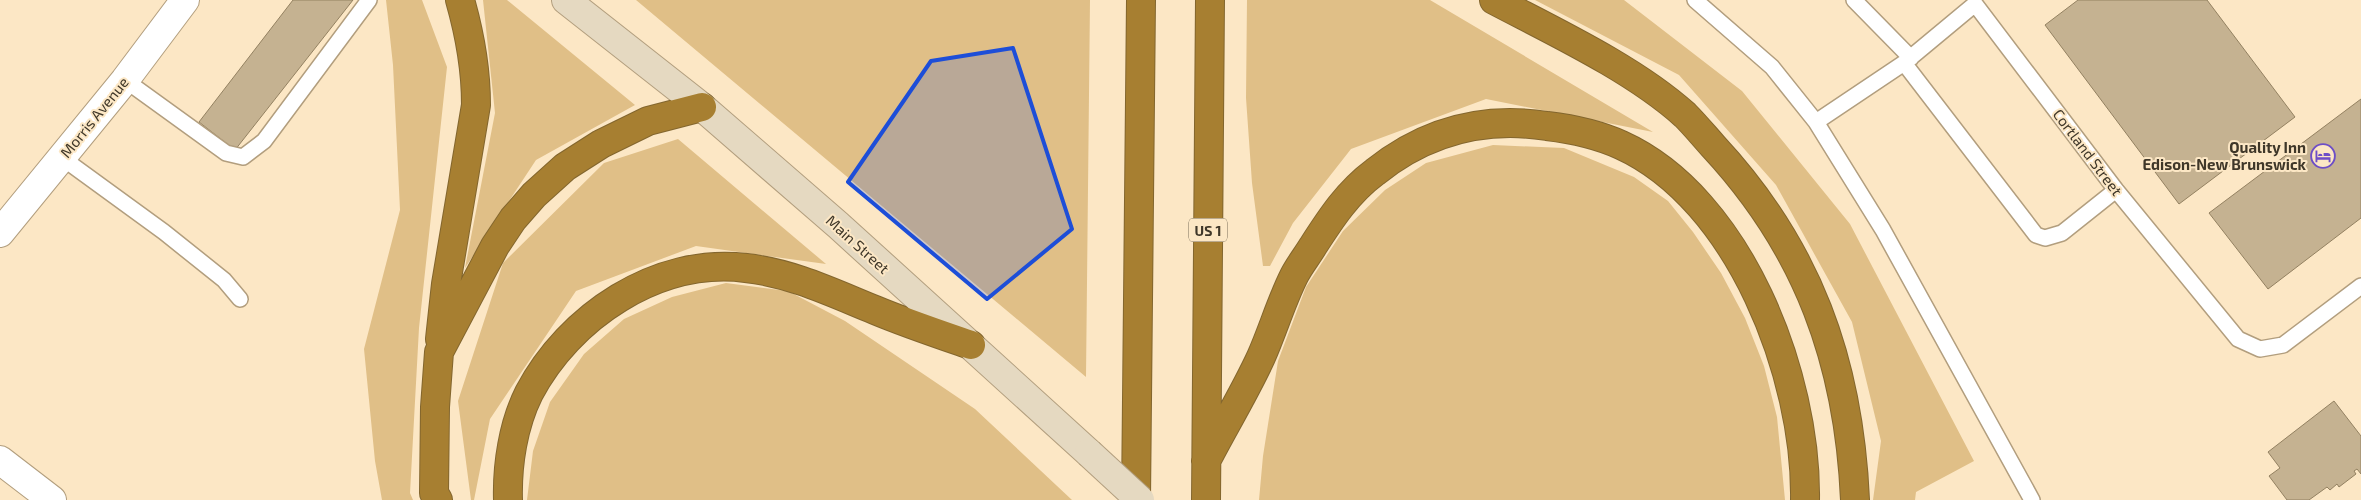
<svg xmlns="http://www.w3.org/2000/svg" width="2361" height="500" viewBox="0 0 2361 500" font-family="'Exo 2',sans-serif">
  <rect width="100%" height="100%" fill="#fce7c5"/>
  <!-- green -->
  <path fill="#e0bf87" d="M386,0H422L447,67L419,328L410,493L413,500H382L375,461L364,349L400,210L393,65Z
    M483,0H507L635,105L536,160L465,268L495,113Z
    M636,0H1090L1086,377Z
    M1247,0H1430L1653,132L1486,99L1351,149L1293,223L1270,266H1263L1252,183L1246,98Z
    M1535,0H1624L1742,91L1850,224L1974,461L1916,492L1915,500H1873L1881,441L1852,322L1776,185L1679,75Z
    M678,139L826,264L696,246L576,291L490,419L474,500H471L458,401L503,263L604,163Z
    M1493,145L1564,148L1634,177L1668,201L1693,232L1721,273L1745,318L1764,366L1777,417L1785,500H1259L1263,456L1278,361L1306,287L1343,231L1385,190L1426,163Z
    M726,283L788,291L845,321L975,409L1072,500H527L533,451L550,402L584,354L624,319L672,297Z"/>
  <!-- building -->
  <path fill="#c5b291" stroke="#938161" d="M293,0H353L235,150L199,122Z
    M2078,0H2207L2295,117L2179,204L2045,25Z
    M2361,99V218L2268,289L2209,213Z
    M2334,401L2361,436V474L2357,469L2354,471L2356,474L2339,487L2337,484L2330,490L2327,487L2309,500H2287L2269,476L2280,468L2268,452Z"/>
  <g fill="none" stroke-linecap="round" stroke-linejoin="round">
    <!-- lane casing -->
    <g stroke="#b29e7e" stroke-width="18">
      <path id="lane" d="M1695,0L1772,67L1816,122L1904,63L1975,4L2116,190L2238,339L2260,349L2283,345L2361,286
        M1854,0L1911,58
        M1904,63L2036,235L2045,238L2062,233L2116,190
        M125,80L226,153L243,157L264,141L369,0
        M1816,122L1883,230L2032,500
        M61,157L164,232L224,280L240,299"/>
    </g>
    <!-- street casing -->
    <g stroke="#b29e7e" stroke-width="30">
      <path id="street" d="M0,233L125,80L185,0
        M0,460L52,500"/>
    </g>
    <!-- secondary casing -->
    <g stroke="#b29e7e" stroke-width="30">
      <path id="secondary" d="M566,0L702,107L838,225L1089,453"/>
    </g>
    <!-- highway casing -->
    <g stroke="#83662e" stroke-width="30">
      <path id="highway" d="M1494,0C1555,32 1634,69 1685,115C1695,125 1704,136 1713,146C1808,248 1849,362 1855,500
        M440,339L446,284L476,105C476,69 470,35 460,0
        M1206,461C1224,426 1245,392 1261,357C1273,330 1281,302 1294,276C1299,266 1307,256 1313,246C1331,218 1348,192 1375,172C1425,132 1483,116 1547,126C1572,129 1597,134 1621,145C1740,199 1807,376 1805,500
        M438,500L434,493L435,407L439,352L495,246L513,219L534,195L565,167L601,144L648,121L702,107
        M508,500C507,465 513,425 529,393C569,317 657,257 746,268C792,273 833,293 875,310C906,323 939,334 971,345
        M1136,500L1141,0
        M1206,500L1210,0"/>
    </g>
    <!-- lane -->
    <use href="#lane" stroke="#fff" stroke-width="15"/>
    <!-- street -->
    <use href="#street" stroke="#fff" stroke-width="28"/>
    <!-- secondary -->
    <use href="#secondary" stroke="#e5d9c1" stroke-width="28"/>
    <!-- highway -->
    <use href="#highway" stroke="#a77f31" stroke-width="28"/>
    <!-- secondary-bridge casing -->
    <g stroke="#b29e7e" stroke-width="30" stroke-linecap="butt">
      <path id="secondary-bridge" d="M1089,453L1140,500"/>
    </g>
    <!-- secondary-bridge -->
    <use href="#secondary-bridge" stroke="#e5d9c1" stroke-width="28"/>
  </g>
  <!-- marked area -->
  <path fill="#1d4ed8" fill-opacity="0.2" stroke="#1d4ed8" stroke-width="4" stroke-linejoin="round" d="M1013,48L1072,229L987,299L848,182L931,61Z"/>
  <!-- icons -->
  <defs>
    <g id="hotel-ring" transform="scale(1.25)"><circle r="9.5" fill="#fce7c5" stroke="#6d4ec7" stroke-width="1.5"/><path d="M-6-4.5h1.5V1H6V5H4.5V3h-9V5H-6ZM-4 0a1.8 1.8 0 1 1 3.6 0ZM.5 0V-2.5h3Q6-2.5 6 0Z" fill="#6d4ec7"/></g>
  </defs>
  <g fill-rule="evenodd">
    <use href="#hotel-ring" x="2323" y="156"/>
  </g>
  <g text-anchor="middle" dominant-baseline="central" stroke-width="4" stroke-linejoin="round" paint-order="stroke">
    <!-- shield labels -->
    <rect fill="#fce7c5" stroke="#786c58" stroke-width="1" x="1189" y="218.5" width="38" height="23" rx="4"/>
    <g font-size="14" font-weight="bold" fill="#3f3729">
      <text x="1208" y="230">US 1</text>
    </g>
    <!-- street labels -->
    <g font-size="15" fill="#3f3729" stroke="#fce7c5">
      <text transform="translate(94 117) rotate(-51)">Morris Avenue</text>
      <text transform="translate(2088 152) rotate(53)">Cortland Street</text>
      <text transform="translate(858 244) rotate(42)">Main Street</text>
    </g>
    <!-- poi labels -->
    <g font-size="15" font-weight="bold" fill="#3f3729" stroke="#fce7c5" text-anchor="end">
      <text x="2306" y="147">Quality Inn<tspan x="2306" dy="17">Edison-New Brunswick</tspan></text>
    </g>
  </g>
</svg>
